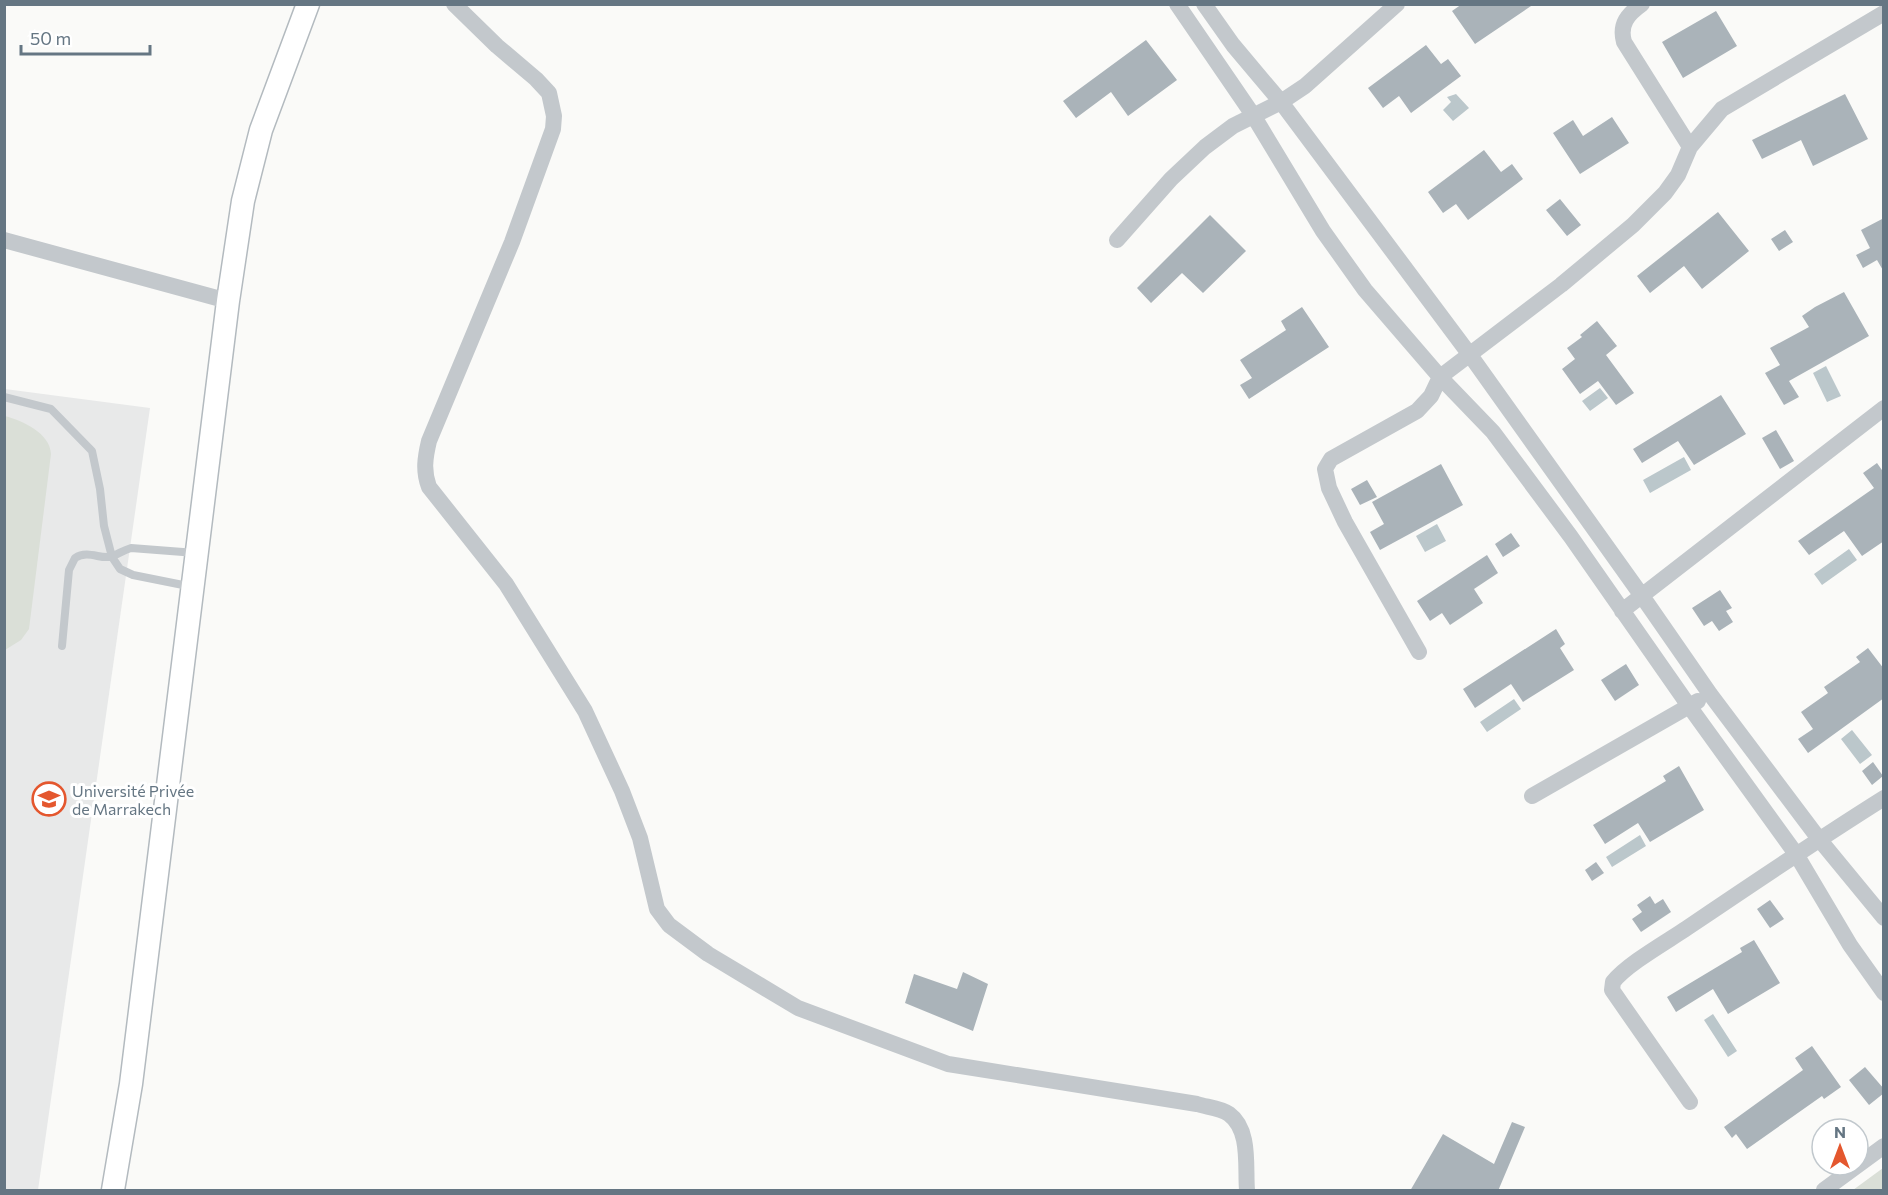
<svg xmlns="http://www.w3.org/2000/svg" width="1888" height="1195" viewBox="0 0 1888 1195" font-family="Commissioner,sans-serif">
  <rect width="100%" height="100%" fill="#fafaf8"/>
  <!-- built -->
  <path fill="#e8e9e9" d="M5,389L150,408L38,1190H5Z"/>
  <!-- green -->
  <path fill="#dadfd7" d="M5,416C23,421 50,433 51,454L29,629L21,640L5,650Z
    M1883,1168V1190H1853Z"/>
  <!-- water -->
  <path fill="#bbc7cb" d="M1456,94L1469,108L1453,121L1443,110L1451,102L1447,97Z
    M1826,366L1841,396L1827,402L1813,373Z
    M1600,388L1608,398L1590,411L1582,401Z
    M1684,457L1691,470L1650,493L1643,480Z
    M1437,524L1446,541L1425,552L1416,536Z
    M1849,549L1857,560L1822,585L1814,574Z
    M1514,699L1521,709L1487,732L1480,722Z
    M1852,730L1872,755L1860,764L1841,739Z
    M1640,835L1646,846L1612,867L1606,857Z
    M1713,1014L1737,1051L1728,1057L1704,1020Z"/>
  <!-- building -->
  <path fill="#aab3b9" d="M1462,4H1534L1475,44L1452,11Z
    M1716,11L1737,46L1683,78L1662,42Z
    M1146,40L1177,80L1128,116L1111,92L1076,118L1063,101Z
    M1426,45L1441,64L1448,59L1461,76L1411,113L1399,96L1383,108L1368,88Z
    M1845,94L1868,139L1813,166L1801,140L1762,159L1752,140Z
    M1612,117L1629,143L1580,174L1553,133L1573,120L1583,136Z
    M1484,150L1501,172L1512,164L1523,179L1468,220L1456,204L1443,213L1428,192Z
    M1560,199L1581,225L1567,236L1546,210Z
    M1718,212L1749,251L1702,289L1684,266L1650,293L1637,276Z
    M1210,215L1246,251L1203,293L1182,273L1151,303L1137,288Z
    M1884,218V272L1877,260L1863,268L1856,255L1870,248L1861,230Z
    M1785,230L1793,242L1779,251L1771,239Z
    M1844,292L1869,336L1789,381L1799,397L1784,405L1765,373L1780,365L1770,348L1809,327L1802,316L1815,307Z
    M1302,307L1329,347L1249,399L1240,385L1252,378L1240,360L1286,330L1281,321Z
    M1597,321L1617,346L1606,355L1634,393L1616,405L1598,381L1580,394L1562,369L1575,359L1567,348L1582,337L1580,335Z
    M1721,395L1746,434L1694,465L1678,441L1642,463L1633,449Z
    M1776,430L1794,461L1780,469L1762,438Z
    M1877,463L1884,473V541L1862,556L1844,531L1809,555L1798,541L1874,488L1863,473Z
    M1441,464L1463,505L1380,550L1370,532L1384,524L1372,502Z
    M1367,480L1377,497L1360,505L1351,489Z
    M1511,533L1520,546L1503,557L1495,544Z
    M1487,555L1498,573L1474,589L1483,603L1450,625L1442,613L1430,621L1417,601Z
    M1720,590L1732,608L1726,611L1733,622L1719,631L1712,621L1704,626L1692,608Z
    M1556,629L1565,644L1560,648L1574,670L1523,702L1511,684L1475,708L1463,689Z
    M1868,648L1884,669V698L1808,753L1798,739L1813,729L1801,712L1828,693L1824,687L1860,662L1856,657Z
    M1626,664L1639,685L1615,701L1601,680Z
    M1873,762L1883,776L1872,785L1862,771Z
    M1679,766L1704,810L1650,842L1638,823L1605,844L1593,825L1666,781L1663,776Z
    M1596,862L1604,873L1592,881L1585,870Z
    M1650,896L1655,904L1663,899L1671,912L1641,932L1632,919L1642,912L1637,905Z
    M1770,900L1784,919L1770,928L1757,909Z
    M1754,940L1780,983L1728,1014L1713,989L1676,1012L1667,997L1742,952L1740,948Z
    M963,972L988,984L973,1031L905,1003L914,974L957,989Z
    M1812,1046L1841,1087L1824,1099L1822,1096L1747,1149L1736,1134L1732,1138L1724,1127L1803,1070L1795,1058Z
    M1865,1067L1884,1089V1093L1869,1105L1849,1080Z
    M1512,1122L1525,1127L1498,1191H1410L1443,1134L1494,1164Z"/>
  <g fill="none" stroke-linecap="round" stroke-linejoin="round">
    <!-- secondary casing -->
    <g stroke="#b3babf" stroke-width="25">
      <path id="secondary" d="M113,1190L131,1084L228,301L243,201L261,130L308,4"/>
    </g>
    <!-- lane -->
    <path stroke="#c3c8cc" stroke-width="8" d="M4,397L51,409L92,451L100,489L104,526L112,557L120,569L133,575L193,587
      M62,646L69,570L75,558C89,549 102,561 113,556C120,553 124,550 131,548L196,553"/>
    <!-- street -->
    <path stroke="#c3c8cc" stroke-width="16" d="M454,4L497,46L536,79L549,93L554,116L553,129L512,242L429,441C425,458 423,471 429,487L506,584L585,711L622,791L640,838L657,909L669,925L708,954L798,1008L948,1064L1197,1104C1206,1107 1221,1108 1229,1114C1251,1130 1245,1167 1247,1190
      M1177,4L1253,115L1323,231L1365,290L1440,377L1493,432L1571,537L1689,706L1796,854L1850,945L1884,993
      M1204,4L1233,45L1281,102L1470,355L1642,596L1710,694L1819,839L1884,918
      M1642,4C1628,14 1619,24 1624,42L1690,147
      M4,240L228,301
      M1117,240L1171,179L1205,147L1233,126L1281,102L1305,86L1397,4
      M1622,611L1884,408
      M1419,652L1345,522L1329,488L1325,469L1331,459L1417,411L1431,396L1440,377L1561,285L1633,225L1665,193L1678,175L1690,147L1722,109L1884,13
      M1532,796L1698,701
      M1690,1102L1621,1003L1612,990L1613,982C1627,964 1668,941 1687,928C1752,884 1817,840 1884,798
      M1824,1190L1884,1146"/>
    <!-- secondary -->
    <use href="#secondary" stroke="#fff" stroke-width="22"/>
  </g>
  <!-- icons -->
  <defs>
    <g id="university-ring" transform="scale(1.725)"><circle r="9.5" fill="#fff" stroke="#e4572e" stroke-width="1.5"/><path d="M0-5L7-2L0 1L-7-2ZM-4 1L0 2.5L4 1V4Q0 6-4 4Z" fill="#e4572e"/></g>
  </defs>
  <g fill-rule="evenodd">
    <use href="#university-ring" x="49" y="799"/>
  </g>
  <g text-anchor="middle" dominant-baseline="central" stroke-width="6" stroke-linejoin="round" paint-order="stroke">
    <!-- poi labels -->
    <g font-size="16" fill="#657683" stroke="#fff" text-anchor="start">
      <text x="72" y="790">Université Privée<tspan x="72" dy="18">de Marrakech</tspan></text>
    </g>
  </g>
  <!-- border -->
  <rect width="1888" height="1195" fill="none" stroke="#657683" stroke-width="12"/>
  <!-- north arrow -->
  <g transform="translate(1840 1147)"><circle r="28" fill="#ffffff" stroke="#c1c8cd" stroke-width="1.5"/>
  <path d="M0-4.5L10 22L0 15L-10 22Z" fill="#e4572e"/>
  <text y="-9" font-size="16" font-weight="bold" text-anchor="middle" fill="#657683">N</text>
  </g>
  <!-- scale -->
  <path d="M21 45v9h129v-9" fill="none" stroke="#657683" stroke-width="3"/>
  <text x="30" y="45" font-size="18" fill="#657683" stroke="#ffffff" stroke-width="4.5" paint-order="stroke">50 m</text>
</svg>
